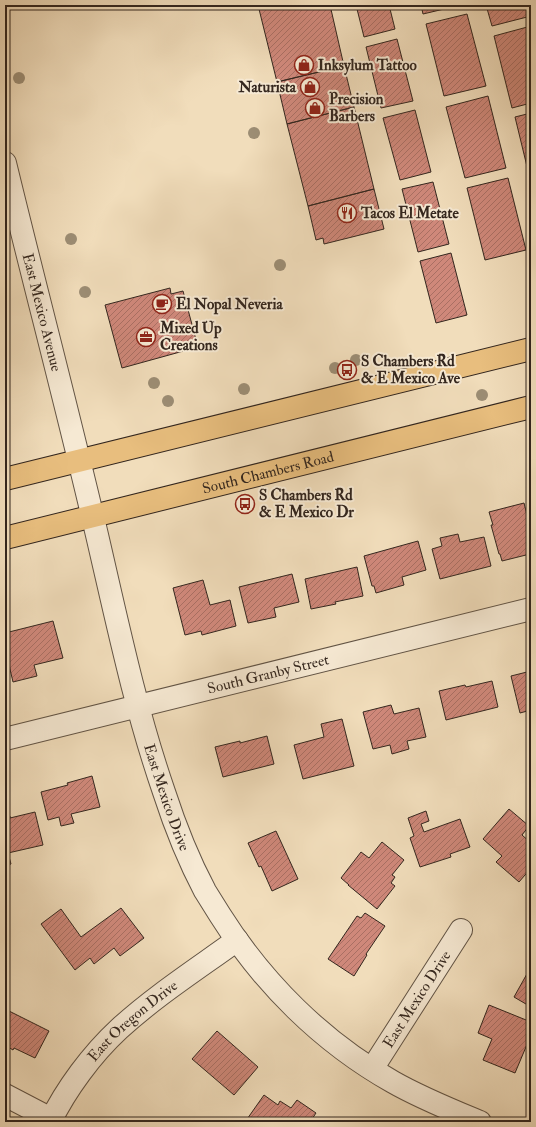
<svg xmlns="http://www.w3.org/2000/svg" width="536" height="1127" viewBox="0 0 536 1127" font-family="'IM FELL Double Pica',serif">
  <defs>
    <pattern id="building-hatch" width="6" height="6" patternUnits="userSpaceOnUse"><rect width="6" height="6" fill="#cf887a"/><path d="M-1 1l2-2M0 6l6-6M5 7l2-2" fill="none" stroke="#a96f63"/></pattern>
  </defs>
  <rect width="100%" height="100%" fill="#f1ddbb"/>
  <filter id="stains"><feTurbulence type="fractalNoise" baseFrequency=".005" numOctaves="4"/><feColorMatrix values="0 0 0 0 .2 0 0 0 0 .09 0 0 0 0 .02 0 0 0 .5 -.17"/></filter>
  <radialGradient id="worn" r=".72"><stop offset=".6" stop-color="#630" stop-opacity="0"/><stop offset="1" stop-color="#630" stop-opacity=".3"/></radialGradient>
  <!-- building -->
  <path fill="url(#building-hatch)" stroke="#33261e" d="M258,5H330L344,66L277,82Z
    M356,5H389L395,29L364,37Z
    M421,5H461L423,14Z
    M486,5H530L531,16L492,26Z
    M467,14L486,86L444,96L426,24Z
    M531,26V103L512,108L494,36Z
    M397,39L413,101L381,108L366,47Z
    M344,66L354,107L287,124L277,82Z
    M488,96L506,168L465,178L446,107Z
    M354,107L374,189L308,206L287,124Z
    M415,110L431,172L400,180L383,118Z
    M531,113V179H530L515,117Z
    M508,178L526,250L485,260L467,188Z
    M433,182L449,244L418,252L402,189Z
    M374,189L384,229L324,244L323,238L316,240L308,206Z
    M451,253L467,315L436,323L420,261Z
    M170,288L171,294L183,291L198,347L122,368L105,305Z
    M524,503L527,515L531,514V544L528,545L530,554L502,561L500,554H499L491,525H493L489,512Z
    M458,534L460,542L484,537L491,566L440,579L432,549L442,546L440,538Z
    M418,541L426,570L402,577L404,585L376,593L374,586H372L364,556Z
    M357,567L363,596L335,602L336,604L311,609L305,579Z
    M292,574L299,602L274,608L276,617L248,623L239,587Z
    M203,580L210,605L230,600L236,626L202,635L201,631L185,635L173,588Z
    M53,621L63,658L34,665L37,676L13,682L5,648V633Z
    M531,671V710L520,713L511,676Z
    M492,681L498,707L446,720L439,691L465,685L466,687Z
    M391,705L394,714L419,708L426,737L407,741L409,749L392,754L390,745L373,749L363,712Z
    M342,719L354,766L303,779L294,745L324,737L321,724Z
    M267,736L274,764L223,777L215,747L240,741V743Z
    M92,776L100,807L71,814L74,823L61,826L59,817L48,820L41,792L68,785L67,783Z
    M509,809L529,826L522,835L531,843V868L519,882L496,862L502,856L483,839Z
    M426,811L429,821L421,824L424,832L460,819L470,847L450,854L451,857L420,867L410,838L414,836L408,818Z
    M35,812L43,845L8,853L11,864L5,866V813L6,817L10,816V818Z
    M276,831L298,879L272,891L261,866L259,867L248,843Z
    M382,842L404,860L392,875L395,877L391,883L395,886L377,909L348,885H349L341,878L361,852L369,858Z
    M121,908L144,938L120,956L114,948L94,964L90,958L75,970L41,924L61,909L81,937Z
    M365,913L385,926L366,954L367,955L354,976L328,959L357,916L361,918Z
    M528,972L531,974V1007L514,997Z
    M489,1005L531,1022V1035L515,1073L483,1060L492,1039L478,1033Z
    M5,1009L49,1031L35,1058L14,1048L13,1050L5,1045L7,1042L5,1041Z
    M217,1031L258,1067L234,1095L192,1059Z
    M264,1095L278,1105L280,1101L291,1108L297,1100L316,1113L310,1122H245Z"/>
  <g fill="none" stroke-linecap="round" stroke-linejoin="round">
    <!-- minor casing -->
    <g stroke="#625445" stroke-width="24">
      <g id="minor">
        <path id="s1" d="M5,163C35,287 68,411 97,535C117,621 135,708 164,792C175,826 188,859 205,891C210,899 215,907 220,915C263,983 322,1042 393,1082C421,1098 451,1110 480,1122"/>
        <path id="s2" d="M5,739L531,609"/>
        <path id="s3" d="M372,1069L461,930"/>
        <path d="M5,1095L51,1119"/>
        <path id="s4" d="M50,1122C66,1089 92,1054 119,1029C155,996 197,969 237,940"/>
      </g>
    </g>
    <!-- major casing -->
    <g stroke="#33261e" stroke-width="24">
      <g id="major">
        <path d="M5,479L531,349"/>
        <path id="s5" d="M5,538L531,407"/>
      </g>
    </g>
    <!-- minor -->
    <use href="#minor" stroke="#f6e9d3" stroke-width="22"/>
    <!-- major -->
    <use href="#major" stroke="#e8be7e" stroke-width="22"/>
  </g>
  <!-- trees -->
  <g fill="#9c8d74">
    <circle cx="19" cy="78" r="6"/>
    <circle cx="254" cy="133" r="6"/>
    <circle cx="71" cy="239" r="6"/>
    <circle cx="280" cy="265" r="6"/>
    <circle cx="85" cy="292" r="6"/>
    <circle cx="356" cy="360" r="6"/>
    <circle cx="335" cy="368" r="6"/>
    <circle cx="154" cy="383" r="6"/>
    <circle cx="244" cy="389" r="6"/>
    <circle cx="482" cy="395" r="6"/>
    <circle cx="168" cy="401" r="6"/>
  </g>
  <!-- icons -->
  <defs>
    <g id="shop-ring" transform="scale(1)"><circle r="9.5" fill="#f6e9d3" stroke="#8f2418" stroke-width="1.5"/><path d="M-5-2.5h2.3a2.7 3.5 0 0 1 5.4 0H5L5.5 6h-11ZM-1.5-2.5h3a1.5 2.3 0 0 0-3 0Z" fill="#8f2418"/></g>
    <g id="restaurant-ring" transform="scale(1)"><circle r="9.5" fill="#f6e9d3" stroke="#8f2418" stroke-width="1.5"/><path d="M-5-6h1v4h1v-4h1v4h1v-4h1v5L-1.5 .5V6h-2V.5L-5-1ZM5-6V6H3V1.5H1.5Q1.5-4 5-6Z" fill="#8f2418"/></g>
    <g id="cafe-ring" transform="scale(1)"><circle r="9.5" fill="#f6e9d3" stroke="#8f2418" stroke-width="1.5"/><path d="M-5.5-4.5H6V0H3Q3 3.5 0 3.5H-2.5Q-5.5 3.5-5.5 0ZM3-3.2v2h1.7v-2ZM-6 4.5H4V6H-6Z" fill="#8f2418"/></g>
    <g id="office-ring" transform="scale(1)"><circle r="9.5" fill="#f6e9d3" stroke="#8f2418" stroke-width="1.5"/><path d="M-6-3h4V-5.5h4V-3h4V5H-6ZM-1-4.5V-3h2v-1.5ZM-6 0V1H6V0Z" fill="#8f2418"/></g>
    <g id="bus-ring" transform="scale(1)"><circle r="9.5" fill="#f6e9d3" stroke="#8f2418" stroke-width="1.5"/><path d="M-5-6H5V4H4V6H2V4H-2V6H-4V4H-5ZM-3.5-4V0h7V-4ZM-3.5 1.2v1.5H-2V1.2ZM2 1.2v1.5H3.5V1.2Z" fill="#8f2418"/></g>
  </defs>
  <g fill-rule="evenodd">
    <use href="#shop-ring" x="304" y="65"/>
    <use href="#shop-ring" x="310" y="87"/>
    <use href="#shop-ring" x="315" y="108"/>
    <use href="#restaurant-ring" x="347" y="213"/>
    <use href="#cafe-ring" x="162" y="304"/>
    <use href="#office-ring" x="146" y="337"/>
    <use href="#bus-ring" x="347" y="370"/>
    <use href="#bus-ring" x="245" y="504"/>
  </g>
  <g text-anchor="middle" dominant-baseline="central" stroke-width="4" stroke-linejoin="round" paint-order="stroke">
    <!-- poi labels -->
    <g font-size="15" font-weight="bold" fill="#33261e" stroke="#f6e9d3" text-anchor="start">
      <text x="318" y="65">Inksylum Tattoo</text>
      <text x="296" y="87" text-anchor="end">Naturista</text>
      <text x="329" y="99">Precision<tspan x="329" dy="17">Barbers</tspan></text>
      <text x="361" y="213">Tacos El Metate</text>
      <text x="176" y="304">El Nopal Neveria</text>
      <text x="160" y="328">Mixed Up<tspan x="160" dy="17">Creations</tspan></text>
      <text x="361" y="361">S Chambers Rd<tspan x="361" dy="17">&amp; E Mexico Ave</tspan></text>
      <text x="259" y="495">S Chambers Rd<tspan x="259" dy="17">&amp; E Mexico Dr</tspan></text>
    </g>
    <!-- street labels -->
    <g font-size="15" fill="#33261e" stroke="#f6e9d3">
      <text stroke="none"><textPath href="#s1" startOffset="154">East Mexico Avenue</textPath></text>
      <text stroke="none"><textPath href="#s5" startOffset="271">South Chambers Road</textPath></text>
      <text stroke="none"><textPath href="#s2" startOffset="271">South Granby Street</textPath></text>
      <text stroke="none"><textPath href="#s1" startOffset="655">East Mexico Drive</textPath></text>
      <text stroke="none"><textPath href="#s3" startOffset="83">East Mexico Drive</textPath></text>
      <text stroke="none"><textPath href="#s4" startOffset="132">East Oregon Drive</textPath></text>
    </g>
  </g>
  <!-- margin -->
  <rect width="536" height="1127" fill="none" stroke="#f1ddbb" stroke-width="20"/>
  <rect x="6" y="6" width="524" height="1115" fill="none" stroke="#33261e" stroke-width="2"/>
  <rect x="10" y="10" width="516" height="1107" fill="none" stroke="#33261e"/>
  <rect width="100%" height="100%" filter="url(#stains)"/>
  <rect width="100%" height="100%" fill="url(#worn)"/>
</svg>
